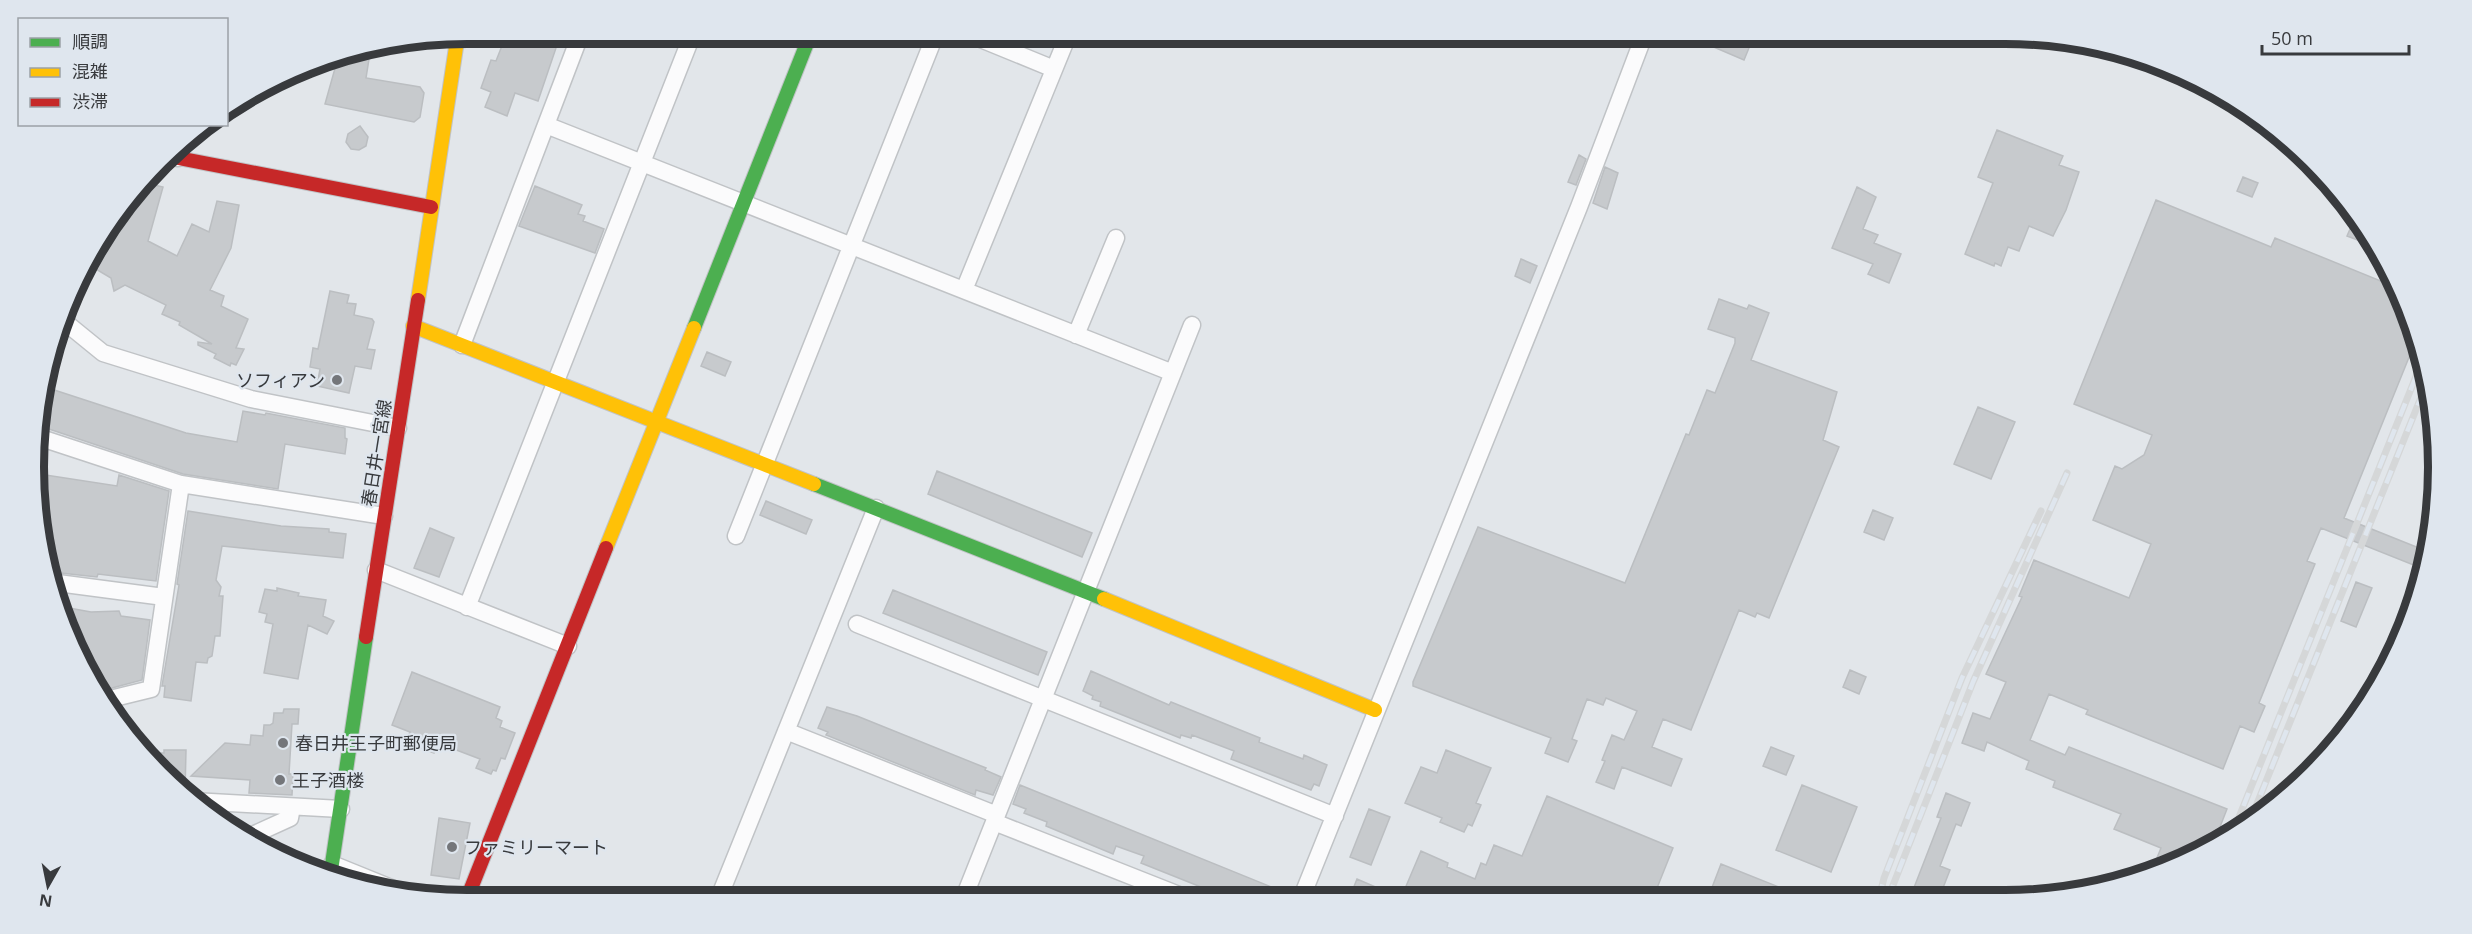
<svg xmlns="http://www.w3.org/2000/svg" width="2472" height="934" viewBox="0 0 2472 934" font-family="'Open Sans','Noto Sans JP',sans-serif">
  <rect width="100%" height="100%" fill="#e2e6ea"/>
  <!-- building -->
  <path fill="#c7cacd" stroke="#bbbec1" stroke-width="1.5" d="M507,33H525L557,45L538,101L515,93L507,116L485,107L491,92L481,88L491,60L496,61Z
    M1681,33H1727L1751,43L1744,60Z
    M339,54L369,59L366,78L420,87L424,93L420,117L414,122L325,104Z
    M360,126L368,137L366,146L359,150L351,149L346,142L348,134Z
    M1997,130L2063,156L2059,165L2079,172L2066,210L2053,236L2029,226L2019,251L2008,247L2001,266L1995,263L1994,266L1965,254L1993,183L1978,177Z
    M1579,155L1586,159L1576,185L1568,182Z
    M1605,167L1618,173L1607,209L1593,203Z
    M2243,177L2258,183L2252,197L2237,191Z
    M146,183L163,187L148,241L177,256L192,224L209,232L217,201L239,205L231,248L210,290L224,296L221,306L248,319L236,348L244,349L236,365L231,363L230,366L214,358L216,354L198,345V342L212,344L179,325L180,322L162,314L166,305L125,285L114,291L111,278L89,265L103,236Z
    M535,186L582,205L578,214L585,216L583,221L604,229L595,253L519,226Z
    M1857,187L1876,197L1863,229L1878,235L1874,243L1901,254L1889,283L1868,274L1873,264L1832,248Z
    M2156,200L2271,247L2275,238L2398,288L2418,335L2344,518L2429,552L2426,570L2321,528L2307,561L2315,564L2259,703L2265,706L2254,732L2240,726L2223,769L2086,714L2088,710L2049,694L2030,740L2065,755L2069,747L2227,809L2216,837L2213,836L2208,849L2197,856L2152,870L2161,848L2114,829L2121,814L2053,787L2055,781L2026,769L2029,761L1987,742L1984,751L1962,743L1973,713L1990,719L2006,682L1986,674L2022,597L2019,596L2034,560L2129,598L2151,544L2093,520L2115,466L2122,469L2144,455L2152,435L2074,404Z
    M2356,215L2367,231L2363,242L2347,236Z
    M1521,259L1537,266L1530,283L1515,276Z
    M330,291L349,295L347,303L356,304L354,315L372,319L374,322L367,349L375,350L371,369L355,366L349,393L317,386L320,369L310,367L313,348L318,349Z
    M1719,299L1747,309L1749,305L1769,313L1751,360L1837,392L1823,440L1839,447L1769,618L1757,613L1755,617L1739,610L1691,730L1663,719L1652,747L1682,759L1671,786L1622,767L1614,789L1596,782L1605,761L1602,760L1612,735L1624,740L1637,711L1606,698L1603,705L1587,699L1572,739L1577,741L1568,762L1545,753L1551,738L1413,686V682L1478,527L1625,583L1686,434L1689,435L1707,390L1715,393L1735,343V338L1708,329Z
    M707,352L731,362L725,376L701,366Z
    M42,386L186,433L237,442L243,411L265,415L266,413L345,428V438L347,439L345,454L285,444L278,489L183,474L43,427L44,424L37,422V410Z
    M1978,407L2015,422L1991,479L1954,464Z
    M937,471L1092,533L1082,557L928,494Z
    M39,474L117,486L119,475L169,491L156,581L98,574L97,577L52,572L55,558L43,557L41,552Z
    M766,501L812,520L806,534L760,515Z
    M1873,510L1893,518L1884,540L1864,532Z
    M188,511L281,526L329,529V532L346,534L343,558L222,546L216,580L221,587L219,596H223L220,636H215L212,656L208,658L207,663L196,662L191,701L164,697L165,686H162L179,585L177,584Z
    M430,528L454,538L439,577L414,568Z
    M2356,582L2372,588L2356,627L2341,621Z
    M277,588L299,593L298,596L326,600L323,616L334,621L327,634L308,625L298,679L264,673L273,624L265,622L267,614L259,612L265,589L277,591Z
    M893,590L1047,652L1038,675L883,613Z
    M58,606L91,612L119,611L121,616L150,620L142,680L97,692L66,633Z
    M1850,670L1866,677L1859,694L1843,687Z
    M1091,671L1169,705L1171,702L1260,738L1259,742L1303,759L1304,755L1327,765L1319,786L1314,784L1311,790L1231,759L1234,751L1229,749L1192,735L1191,738L1181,735L1180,738L1100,706L1101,702L1092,699L1093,696L1083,691Z
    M412,672L500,707L496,718L502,721L500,727L515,733L505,759L501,758L496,771L493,770L491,774L476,768L480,759L438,743L434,753L406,742L410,732L392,725Z
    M827,707L857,716L986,768L985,770L1001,777L993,795L976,790L975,795L826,735L828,732L818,728Z
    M284,709H299L298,724H292L289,774H293L292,795L249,793L250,780L191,776L225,743L250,745L251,735L263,736L264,725H270L273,723L274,713H283Z
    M1771,747L1794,756L1786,775L1763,766Z
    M164,750H186L185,793L148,753H164Z
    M1446,750L1491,768L1476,803L1481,805L1472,826L1468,824L1464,832L1440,822L1442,818L1405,803L1421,767L1437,773Z
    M1020,785L1291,895V899H1231L1141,863L1144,856L1116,846L1113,854L1046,826L1047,822L1024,813L1026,809L1013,804Z
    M1802,785L1857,807L1831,872L1776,850Z
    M1946,793L1970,803L1961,826L1956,824L1940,866L1950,870L1939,898H1910L1941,818L1937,817Z
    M1547,796L1673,848L1653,898L1349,899L1357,879L1401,898L1421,851L1448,863L1447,867L1475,879L1481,863L1486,865L1494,845L1522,856Z
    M1369,809L1390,817L1371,865L1350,857Z
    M439,818L470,823L459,879L431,875Z
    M1721,864L1804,897L1803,898H1708Z"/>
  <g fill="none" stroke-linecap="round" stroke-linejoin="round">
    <!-- street casing -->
    <g stroke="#c0c3c6" stroke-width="19">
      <path id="street" d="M966,33L1054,69
        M546,125L1173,373
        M178,158L183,139
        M964,290L1069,33
        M60,318L103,353L251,399L398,428
        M1076,335L1116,238
        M462,345L581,33
        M38,437L181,484L384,516
        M736,536L936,33
        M376,570L568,646
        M50,582L164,597
        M467,607L693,33
        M857,624L1335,816
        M102,701L151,689L181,484
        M786,731L997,815
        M193,801L341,809
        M994,822L1189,899
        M246,838L290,818L292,807
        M332,864L401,892
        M1301,899L1579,207L1645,33
        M718,900L876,508
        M963,900L1192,325"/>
    </g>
    <!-- fast casing -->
    <g stroke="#c0c3c6" stroke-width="16">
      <path id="fast" d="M694,328L811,33
        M814,484L1104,599
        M330,877L366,637"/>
    </g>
    <!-- slow casing -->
    <g stroke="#c0c3c6" stroke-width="16">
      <path id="slow" d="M418,300L458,34
        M413,326L814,484
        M606,548L694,328
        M1104,599L1375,710"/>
    </g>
    <!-- jam casing -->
    <g stroke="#c0c3c6" stroke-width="16">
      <path id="jam" d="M168,156L431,207
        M366,637L418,300
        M466,901L606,548"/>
    </g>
    <!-- street -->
    <use href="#street" stroke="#fbfbfc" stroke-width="16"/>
    <!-- fast -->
    <use href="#fast" stroke="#4caf50" stroke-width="14"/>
    <!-- slow -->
    <use href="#slow" stroke="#ffc107" stroke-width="14"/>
    <!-- jam -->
    <use href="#jam" stroke="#c62828" stroke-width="14"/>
    <!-- rail casing -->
    <g stroke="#d5d7d8" stroke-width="7">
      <path id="rail" d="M2250,821L2428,380
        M2233,832L2423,359
        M1879,898L1884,878L1962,678L2041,511
        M1888,898L1973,682L2067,473"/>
    </g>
    <!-- rail -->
    <use href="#rail" stroke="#dfe6ee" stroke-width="4.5" stroke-dasharray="14" stroke-linecap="butt"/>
  </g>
  <!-- markers -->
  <g fill="#74767a" stroke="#dfe6ee" stroke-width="2">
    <circle cx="337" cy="380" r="6"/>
    <circle cx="283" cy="743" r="6"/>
    <circle cx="280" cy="780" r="6"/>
    <circle cx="452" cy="847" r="6"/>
  </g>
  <g text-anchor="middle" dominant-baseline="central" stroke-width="4.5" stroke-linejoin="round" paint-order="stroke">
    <!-- poi labels -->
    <g font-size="18" fill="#383a3d" stroke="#dfe6ee" text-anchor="start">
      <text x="325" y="380" text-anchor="end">ソフィアン</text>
      <text x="295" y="743">春日井王子町郵便局</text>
      <text x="292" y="780">王子酒楼</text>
      <text x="464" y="847">ファミリーマート</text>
    </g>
    <!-- street labels -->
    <g font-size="18" fill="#383a3d" stroke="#dfe6ee">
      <text transform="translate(376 453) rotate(-81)">春日井一宮線</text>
    </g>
  </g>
  <!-- crop -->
  <path d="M0 0H2472V934H0ZM467 44H2005A423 423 0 0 1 2428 467V467A423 423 0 0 1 2005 890H467A423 423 0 0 1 44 467V467A423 423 0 0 1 467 44Z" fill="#dfe6ee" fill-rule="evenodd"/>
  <path fill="none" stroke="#383a3d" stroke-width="8" d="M467 44H2005A423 423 0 0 1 2428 467V467A423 423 0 0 1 2005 890H467A423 423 0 0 1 44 467V467A423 423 0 0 1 467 44Z"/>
  <!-- legend -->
  <rect x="18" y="18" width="210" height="108" fill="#dfe6ee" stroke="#9ca1a7" stroke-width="1.5"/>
  <rect x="30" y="38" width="30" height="9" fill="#4caf50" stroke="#9ca1a7" stroke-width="1.5"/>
  <text x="72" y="48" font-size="18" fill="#383a3d">順調</text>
  <rect x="30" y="68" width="30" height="9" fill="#ffc107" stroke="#9ca1a7" stroke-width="1.5"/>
  <text x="72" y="78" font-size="18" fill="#383a3d">混雑</text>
  <rect x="30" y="98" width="30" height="9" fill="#c62828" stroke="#9ca1a7" stroke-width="1.5"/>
  <text x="72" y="108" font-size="18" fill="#383a3d">渋滞</text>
  <!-- north arrow -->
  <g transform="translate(48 886) rotate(189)" stroke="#dfe6ee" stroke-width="4.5" paint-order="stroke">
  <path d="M0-4.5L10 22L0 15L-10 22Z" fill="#383a3d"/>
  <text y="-9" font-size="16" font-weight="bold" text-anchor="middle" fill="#383a3d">N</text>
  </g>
  <!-- scale -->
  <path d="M2262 45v9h147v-9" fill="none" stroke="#383a3d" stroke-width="3"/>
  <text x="2271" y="45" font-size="18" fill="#383a3d" stroke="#dfe6ee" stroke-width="4.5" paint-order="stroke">50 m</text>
</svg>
